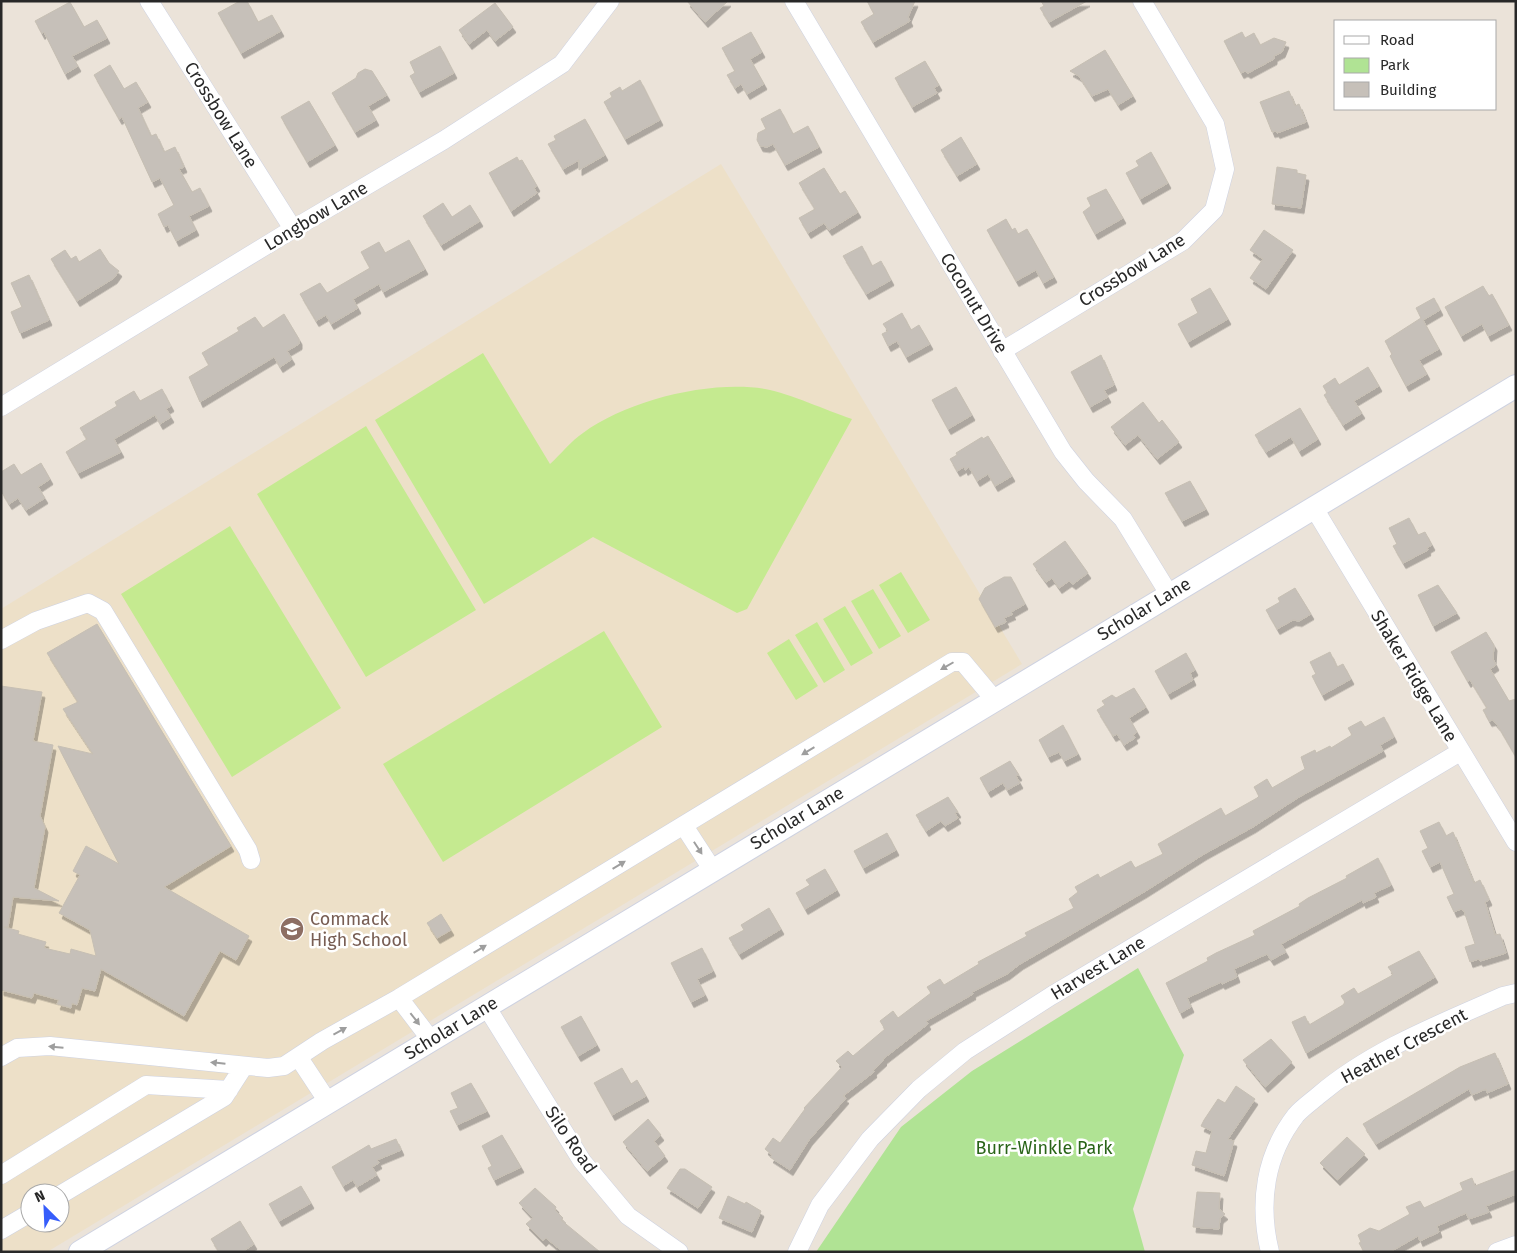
<svg xmlns="http://www.w3.org/2000/svg" width="1517" height="1253" viewBox="0 0 1517 1253" font-family="'Fira Sans',sans-serif">
  <defs>
    <filter id="shadow"><feDropShadow dx="3" dy="5.5" stdDeviation="0" flood-color="#0004"/></filter>
  </defs>
  <rect width="100%" height="100%" fill="#ebe3d9"/>
  <!-- education -->
  <path fill="#ede0c8" fill-rule="evenodd" d="M721,164L1022,664L47,1252H1V609ZM30,1193H60V1223H30Z"/>
  <!-- park -->
  <path fill="#b0e394" d="M1138,968L1184,1055L1133,1209L1145,1252H816L901,1127L972,1071Z"/>
  <!-- pitch -->
  <path fill="#c5ea90" d="M483,353L550,464C561,454 571,441 583,433C628,400 710,380 765,389C791,394 825,410 852,419L747,609L737,613L593,537L484,604L375,420Z
    M366,426L476,610L366,677L257,494Z
    M230,526L341,708L232,777L121,594Z
    M901,572L930,620L908,633L879,585Z
    M873,589L901,636L879,649L851,601Z
    M845,606L873,653L851,666L823,619Z
    M817,622L845,670L824,683L795,635Z
    M604,631L662,727L443,862L383,764Z
    M789,639L818,686L796,700L767,653Z"/>
  <!-- building -->
  <path fill="#c6c0b9" stroke="#c6bfb3" filter="url(#shadow)" d="M240,1H247L258,22L272,15L281,31L241,53L218,13Z
    M687,1H728L705,22Z
    M867,1H915L908,17L910,21L873,42L861,22L874,14Z
    M1041,1H1087L1049,22L1040,8L1044,6Z
    M70,2L84,27L97,20L107,38L72,56L78,66L65,74L44,32L42,34L35,21Z
    M495,3L513,27L495,41L487,30L469,44L459,30Z
    M751,32L762,52L750,59L764,84L747,94L741,84L735,88L727,75L735,71L722,48Z
    M1242,32L1245,38L1254,33L1260,45L1274,38L1286,42L1282,52L1274,56V59L1248,73L1245,71L1241,73L1224,41Z
    M440,46L454,73L419,92L410,76L415,73L410,62Z
    M1105,50L1133,96L1118,105L1108,89L1092,96L1079,76L1070,71Z
    M925,61L939,85L934,88L937,93L912,107L895,78Z
    M110,65L124,89L136,82L148,102L138,108L151,136L156,134L164,152L175,147L184,167L179,169L192,192L200,188L209,206L189,216L196,230L176,241L168,225L164,227L158,214L174,205L160,178L152,182L122,117L119,119L94,75Z
    M365,69L372,71L387,95L368,106L376,120L355,132L332,93L356,78L358,73Z
    M640,80L660,120L625,139L604,102L612,97L610,93L620,87L622,91Z
    M1289,91L1295,106L1299,104L1306,122L1277,133L1276,131L1272,132L1260,102Z
    M309,101L335,145L307,162L281,117Z
    M780,109L793,134L808,126L819,147L785,165L773,144L767,147L760,146L757,140L758,133L766,129L761,119Z
    M585,119L605,155L579,170V160L563,169L548,144L556,140L554,136Z
    M961,137L977,164L957,176L941,150Z
    M1151,152L1168,183L1140,199L1126,173L1139,166L1136,161Z
    M517,157L519,161L522,160L537,186L534,188L537,193L511,211L489,173Z
    M1277,167L1297,170V173L1306,175L1301,208L1272,204Z
    M824,168L840,194L845,191L858,212L829,230L824,223L808,233L799,218L815,209L799,183Z
    M1106,189L1123,218L1095,234L1083,212L1091,206L1087,198Z
    M443,203L452,217L470,205L480,221L441,245L423,216Z
    M1006,219L1012,230L1015,228L1018,234L1027,229L1054,277L1043,283L1036,270L1016,281L987,230Z
    M1264,230L1293,250L1266,289L1250,278L1263,259L1250,250Z
    M409,240L425,269L383,292L379,284L353,299L358,308L331,324L326,315L316,321L300,294L320,283L327,293L370,268L361,252L379,242L385,253Z
    M862,246L872,266L881,261L891,280L866,294L843,256Z
    M100,249L109,263L119,271L114,278L77,301L51,259L65,250L71,259L76,256L79,262Z
    M29,275L49,320L20,333L11,312L22,307L11,283Z
    M1483,286L1489,296L1492,294L1509,325L1488,336L1482,324L1461,336L1445,307Z
    M1210,288L1228,319L1188,342L1178,324L1198,313L1191,299Z
    M1434,298L1440,310L1423,320L1439,349L1419,360L1427,374L1406,386L1390,356L1392,354L1385,341L1421,318L1416,308Z
    M902,313L911,330L919,325L930,344L906,357L897,341L888,346L882,334L888,331L883,324Z
    M284,314L299,339V344L287,351L292,359L280,367L274,357L200,402L189,377L209,365L202,353L239,331L237,328L255,317L263,328Z
    M1101,355L1114,385L1104,390L1108,397L1090,407L1071,372Z
    M1368,367L1379,386L1354,401L1362,413L1343,425L1324,395L1327,393L1323,386L1335,378L1339,385Z
    M956,387L972,415L948,429L932,400Z
    M162,389L171,406L166,409L171,417L160,424L155,415L114,439L121,452L78,473L66,452L87,439L80,428L117,406L115,402L134,391L140,401Z
    M1143,402L1159,423L1162,420L1179,442L1157,459L1138,435L1125,445L1111,427Z
    M1300,408L1318,439L1299,451L1291,437L1266,452L1255,435Z
    M988,436L1012,476L995,486L988,474L977,481L969,467L965,470L964,467L957,471L950,459L957,455L956,453L982,437L983,439Z
    M41,463L50,479L38,487L45,498L26,510L18,498L9,504L1,491V472L14,464L21,475Z
    M1190,481L1206,509L1182,521L1165,493Z
    M1409,518L1418,535L1425,532L1432,545L1427,548L1428,550L1403,563L1393,546L1397,544L1389,528Z
    M1065,541L1088,573L1073,584L1069,581L1059,588L1052,578L1046,582L1033,564Z
    M1004,577H1011L1025,604L1011,612L1013,614L1004,618L1006,622L995,627L979,599L985,588Z
    M1438,585L1457,613L1433,626L1418,595Z
    M1295,588L1311,614L1299,621L1293,620L1277,629L1266,610L1280,602L1278,598Z
    M97,624L231,846L164,887L249,936L236,960L220,951L184,1016L101,969L95,991L82,988L77,1005L72,1003L71,1008L57,1004L59,1000L34,993L32,998L1,990V771L3,759H1V686L42,692L33,741L53,745L40,816L45,827L34,888L59,901L13,897L8,927H4L19,931L18,934L46,942L44,948L70,954L71,949L96,956L90,930L59,913L80,875L73,871L86,846L119,864L58,746L93,754L63,709L78,702L47,653Z
    M1486,632L1494,645L1493,659L1496,665L1490,669L1509,701L1516,699V757L1498,726L1493,720L1489,721L1483,710L1487,708L1470,680L1468,682L1451,652Z
    M1330,652L1337,667L1343,664L1351,679L1322,695L1312,676L1316,674L1310,662Z
    M1186,653L1195,670L1190,673L1193,680L1168,694L1155,671Z
    M1134,688L1146,707L1129,718L1137,732L1133,735L1135,738L1124,745L1117,734L1113,736L1097,710L1105,705L1102,701L1112,695L1116,698Z
    M1384,717L1394,737L1380,745L1383,751L1299,797L1253,827L1204,854L1144,892L1020,964L1007,974L972,992L973,994L959,1002L926,1021L928,1024L883,1059L884,1060L873,1070L874,1072L843,1096L846,1098L809,1140L790,1170L770,1157L772,1155L765,1149L773,1138L780,1143L805,1109L804,1108L842,1067L836,1061L848,1051L853,1056L885,1029L880,1021L893,1011L898,1018L931,993L927,987L940,979L944,985L979,964L978,962L1027,936L1025,933L1074,908L1069,899L1078,892L1075,887L1098,874L1100,878L1131,861L1135,868L1163,854L1158,844L1221,808L1225,816L1257,798L1259,796L1254,787L1267,779L1272,788L1305,769L1301,757L1315,750L1316,753L1330,746L1331,748L1352,735L1348,728L1361,721L1365,727Z
    M1063,725L1078,754L1064,761L1059,752L1048,757L1039,740Z
    M1010,761L1019,775L1016,776L1020,783L1007,790L1003,783L988,792L980,778Z
    M948,797L958,812L955,813L958,818L945,826L941,821L926,831L916,815Z
    M1439,822L1446,836L1453,832L1474,883L1480,880L1489,900L1485,902L1495,935L1500,934L1506,953L1480,961L1479,959L1470,962L1465,947L1475,944L1464,911L1461,909L1454,912L1447,897L1454,894L1440,862L1430,867L1422,851L1428,848L1420,831Z
    M887,833L896,850L863,868L854,851Z
    M1378,858L1391,885L1374,893L1376,897L1363,903L1362,900L1281,944L1286,952L1271,960L1267,954L1234,969L1237,977L1222,984L1221,982L1187,998L1191,1007L1180,1013L1166,983L1208,961L1207,958L1216,953L1255,935L1253,931L1300,906L1299,904L1308,898L1347,878L1346,876Z
    M825,869L837,890L805,909L796,893L810,885L806,880Z
    M769,908L781,929L739,954L729,938L744,930L741,925Z
    M441,914L451,930L437,938L427,923Z
    M702,948L713,971L697,979L705,995L691,1002L671,963Z
    M1419,951L1435,977L1306,1053L1292,1022L1305,1016L1309,1025L1343,1005L1345,1002L1341,996L1354,988L1358,994L1391,976L1393,974L1388,967Z
    M581,1016L597,1045L578,1056L561,1027Z
    M1271,1039L1292,1062L1265,1087L1243,1060Z
    M1495,1053L1508,1084L1487,1093L1486,1089L1472,1095L1469,1089L1376,1144L1363,1124L1460,1067Z
    M622,1068L631,1084L637,1080L646,1096L612,1115L594,1083Z
    M471,1083L487,1111L457,1125L450,1111L458,1108L451,1093Z
    M1236,1086L1255,1099L1228,1139L1234,1141L1224,1176L1192,1165L1196,1151L1206,1153L1212,1131L1201,1126L1204,1120L1218,1099L1225,1103Z
    M648,1119L661,1135L654,1141L665,1156L647,1171L623,1142Z
    M502,1135L521,1167L494,1180L488,1168L492,1166L482,1146Z
    M1347,1137L1365,1154L1337,1180L1320,1163Z
    M396,1139L401,1150L377,1160L379,1163L372,1167L377,1175L357,1187L353,1180L343,1186L332,1167L369,1145L371,1149Z
    M680,1169H685L712,1187L698,1208L667,1188Z
    M1516,1170V1194L1486,1206L1489,1212L1469,1219L1466,1213L1437,1226L1439,1232L1420,1241L1418,1236L1390,1252H1364L1359,1243L1361,1242L1358,1235L1370,1228L1379,1231L1410,1214L1406,1207L1420,1201L1424,1208L1463,1190L1460,1183L1472,1178L1475,1186Z
    M301,1186L311,1203L279,1221L269,1204Z
    M535,1188L556,1207L555,1210L563,1218L561,1220L600,1252H563L546,1238L543,1241L526,1224L533,1218L519,1203Z
    M1197,1192L1220,1193L1219,1209L1225,1214L1220,1218L1219,1229L1193,1227Z
    M728,1196L745,1204L746,1202L761,1211L752,1232L719,1218Z
    M240,1221L254,1244L242,1252H219L211,1239Z"/>
  <g fill="none" stroke-linecap="round" stroke-linejoin="round">
    <!-- minor casing -->
    <g stroke="#ced2e1" stroke-width="19">
      <path id="minor" d="M149,1L293,229
        M794,1L1063,452L1086,481L1123,519L1169,594
        M1002,351L1183,241L1214,210L1225,169L1215,124L1142,1
        M1,407L293,229L444,140L562,64L610,1
        M1314,508L1516,842
        M1,640L36,621L88,603L103,611L248,850L251,860
        M684,826L712,869
        M399,998L431,1040
        M486,1006L582,1161L628,1216L679,1252
        M1,1057L17,1048L50,1046L268,1068L284,1066L322,1041L399,998L952,662H963L994,699
        M299,1058L328,1102
        M1,1175L146,1085L229,1090
        M60,1195L224,1097L244,1066
        M1,1230L30,1213
        M797,1252L820,1205L870,1139L919,1089L965,1051L1051,996L1460,752
        M1270,1252C1258,1203 1265,1155 1296,1115C1302,1108 1312,1101 1319,1095C1372,1050 1440,1024 1503,996L1516,993
        M1497,1252L1516,1245"/>
    </g>
    <!-- tertiary casing -->
    <g stroke="#ced2e1" stroke-width="24">
      <path id="tertiary" d="M80,1252L1516,386"/>
    </g>
    <!-- minor -->
    <use href="#minor" stroke="#fff" stroke-width="18"/>
    <!-- tertiary -->
    <use href="#tertiary" stroke="#fff" stroke-width="22"/>
  </g>
  <!-- one-way arrows -->
  <defs><path id="oneway-solid" d="M-6-.8H1V-3.2L6.5 0L1 3.2V.8H-6Z" transform="scale(1.25)"/></defs>
  <g fill="#9e9e9e">
    <use href="#oneway-solid" transform="translate(947 666) rotate(150)"/>
    <use href="#oneway-solid" transform="translate(808 751) rotate(149)"/>
    <use href="#oneway-solid" transform="translate(698 848) rotate(57)"/>
    <use href="#oneway-solid" transform="translate(619 865) rotate(-31)"/>
    <use href="#oneway-solid" transform="translate(480 949) rotate(-31)"/>
    <use href="#oneway-solid" transform="translate(415 1019) rotate(52)"/>
    <use href="#oneway-solid" transform="translate(340 1031) rotate(-29)"/>
    <use href="#oneway-solid" transform="translate(56 1047) rotate(-175)"/>
    <use href="#oneway-solid" transform="translate(218 1063) rotate(-174)"/>
  </g>
  <!-- icons -->
  <defs>
    <g id="school-disc" transform="scale(1.25)"><circle r="9.5" fill="#8d6e63" stroke="#fff"/><path d="M0-5L7-2L0 1L-7-2ZM-4 1L0 2.5L4 1V4Q0 6-4 4Z" fill="#fff"/></g>
  </defs>
  <g fill-rule="evenodd">
    <use href="#school-disc" x="292" y="929"/>
  </g>
  <g text-anchor="middle" dominant-baseline="central" stroke-width="5" stroke-linejoin="round" paint-order="stroke">
    <!-- street labels -->
    <g font-size="18" fill="#282828" stroke="#fff">
      <text transform="translate(221 115) rotate(58)">Crossbow Lane</text>
      <text transform="translate(316 216) rotate(-31)">Longbow Lane</text>
      <text transform="translate(1132 270) rotate(-32)">Crossbow Lane</text>
      <text transform="translate(974 303) rotate(59)">Coconut Drive</text>
      <text transform="translate(1144 609) rotate(-31)">Scholar Lane</text>
      <text transform="translate(1414 676) rotate(59)">Shaker Ridge Lane</text>
      <text transform="translate(797 818) rotate(-31)">Scholar Lane</text>
      <text transform="translate(1098 968) rotate(-31)">Harvest Lane</text>
      <text transform="translate(451 1028) rotate(-31)">Scholar Lane</text>
      <text transform="translate(1404 1046) rotate(-28)">Heather Crescent</text>
      <text transform="translate(571 1140) rotate(56)">Silo Road</text>
    </g>
    <!-- education labels -->
    <g font-size="18" fill="#785e54" stroke="#fff" text-anchor="start">
      <text x="310" y="919">Commack<tspan x="310" dy="21">High School</tspan></text>
    </g>
    <!-- park labels -->
    <g font-size="18" fill="#296418" stroke="#fff">
      <text x="1044" y="1148">Burr-Winkle Park</text>
    </g>
  </g>
  <!-- border -->
  <rect width="1517" height="1253" fill="none" stroke="#282828" stroke-width="5"/>
  <!-- legend -->
  <rect x="1334" y="20" width="162" height="90" fill="#ffffff" stroke="#a9a9a9"/>
  <rect x="1344" y="36" width="25" height="8" fill="#ffffff" stroke="#a9a9a9"/>
  <text x="1380" y="45" font-size="15" fill="#282828">Road</text>
  <rect x="1344" y="58" width="25" height="15" fill="#b0e394" stroke="#a9a9a9"/>
  <text x="1380" y="70" font-size="15" fill="#282828">Park</text>
  <rect x="1344" y="82" width="25" height="15" fill="#c6c0b9" stroke="#a9a9a9"/>
  <text x="1380" y="95" font-size="15" fill="#282828">Building</text>
  <!-- north arrow -->
  <g transform="translate(45 1208) rotate(336)"><circle r="24" fill="#ffffff" stroke="#a9a9a9"/>
  <path d="M0-4L9 19L0 12L-9 19Z" fill="#365dfb"/>
  <text y="-8" font-size="14" font-weight="bold" text-anchor="middle" fill="#282828">N</text>
  </g>
</svg>
